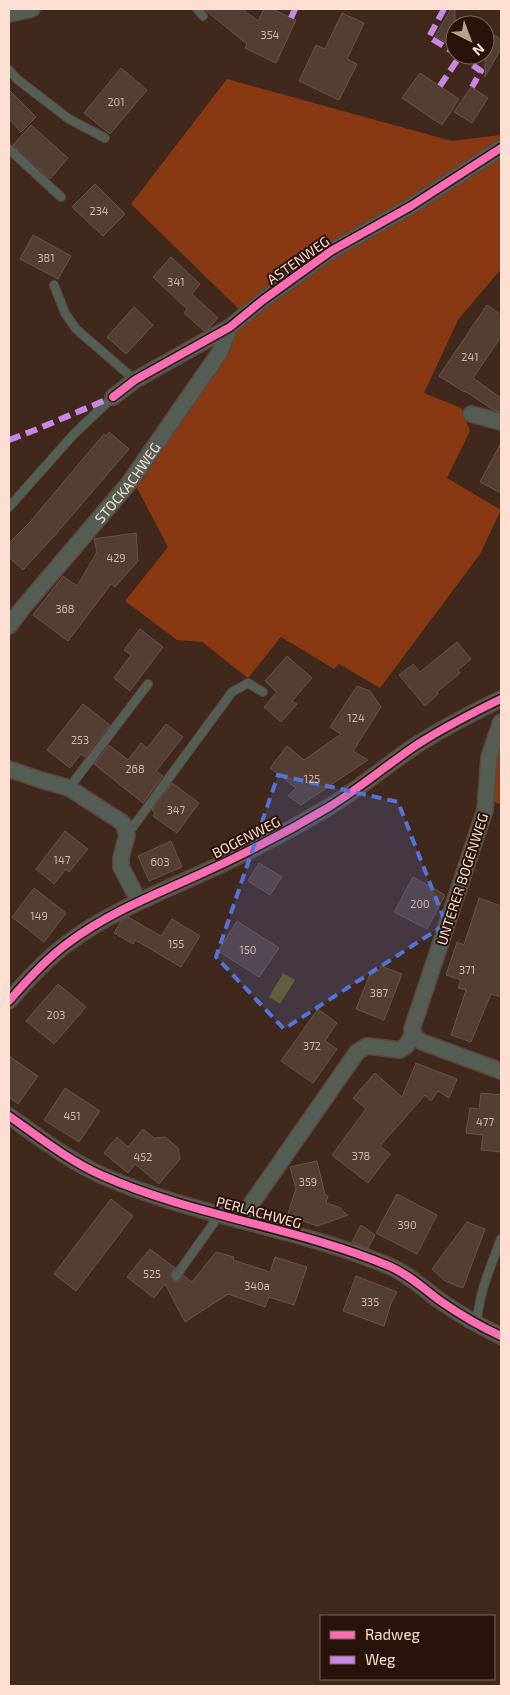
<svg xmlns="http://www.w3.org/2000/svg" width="510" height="1695" viewBox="0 0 510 1695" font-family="'Exo 2',sans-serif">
  <rect width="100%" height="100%" fill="#40281d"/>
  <!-- green -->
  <path fill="#893911" d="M227,79L452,141L501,135V269L458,320L424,393L461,408L470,431L447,478L501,510L480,554L380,688L339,664L334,669L281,637L248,678L202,642L177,640L125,601L168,547L136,486L247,317L131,204Z
    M501,742V805L493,801V761Z"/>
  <!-- water -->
  <path fill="#645b17" d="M283,973L295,980L280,1004L269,997Z"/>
  <!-- building -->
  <path fill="#533e33" stroke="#68534b" d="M204,9H242L258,21L264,9H272L296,20L276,63L245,48L247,44Z
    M451,9H455V48L435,36Z
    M342,13L364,23L347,59L357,64L339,100L299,81L316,45L325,49Z
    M485,30L501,39V49L485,77Z
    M121,68L147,90L110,134L84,113Z
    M420,73L459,99L442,125L402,98Z
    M471,87L488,98L472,123L454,112Z
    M9,90L36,117L21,132L9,119Z
    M31,125L68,158L50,179L13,145Z
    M95,184L125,214L103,236L72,207Z
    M33,235L71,256L58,279L20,259Z
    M171,257L200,284L192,294L218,318L209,328L204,331L184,313L187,309L153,277Z
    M487,305L501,315V337L473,378L501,398V412L495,411L465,391L464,392L439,376Z
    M134,307L153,325L126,354L107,337Z
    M109,432L129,449L55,535L23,570L9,557V543L30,522L104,434L106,436Z
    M501,443V493L480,482Z
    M136,533L138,561L115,587L111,584L68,641L33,615L63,576L77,586L97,552L94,539Z
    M140,629L163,647L130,691L114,678L131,655L124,650Z
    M457,642L471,659L458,670L460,673L437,692L438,694L425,706L399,675L413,664L420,672Z
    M287,656L312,678L292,701L297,704L281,722L264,707L277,692L265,681Z
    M357,686L370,691L381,707L353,751L368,760L301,805L288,796L296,788L270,768L287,746L304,760L341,734L330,727Z
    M83,704L110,725L85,757L81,754L70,768L47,750Z
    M166,724L183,737L156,771L163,776L143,803L94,764L109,745L128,760L141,743L147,748Z
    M172,783L199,803L177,833L153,816L155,813L152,810Z
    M65,831L88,849L69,872L66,869L54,884L36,869Z
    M171,841L182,867L149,881L138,856Z
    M259,863L282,877L270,895L248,881Z
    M413,877L445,895L427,929L394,912Z
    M34,888L66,913L44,942L12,917Z
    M479,898L501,906V997L491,994L471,1042L451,1035L466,990L458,988L461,980L446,975L457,942L464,945Z
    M128,917L161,936L172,919L200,936L181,967L135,940L133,944L114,933L121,921Z
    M237,921L279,948L259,977L218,951Z
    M381,966L402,974L384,1020L356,1009L372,969L379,971Z
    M58,984L86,1007L54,1044L26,1021Z
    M318,1009L337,1023L325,1041L337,1049L313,1083L281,1061Z
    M9,1056L38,1076L18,1104L9,1097Z
    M416,1063L457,1079L449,1098L438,1091L431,1101L425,1095L380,1146L390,1154L368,1183L332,1155L366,1109L353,1098L375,1073L402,1097Z
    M65,1088L100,1111L79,1142L44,1120Z
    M481,1093L501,1095V1152L481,1150L483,1135L466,1133L470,1108L479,1109Z
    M143,1129L154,1138L165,1137L178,1148L180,1159L159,1184L135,1164L128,1173L104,1153L117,1137L128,1147Z
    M317,1161L325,1195L328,1196L326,1203L341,1208V1210L348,1215L318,1226L287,1216L296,1189L290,1167Z
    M397,1194L437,1215L417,1254L376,1233Z
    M111,1199L133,1216L76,1291L54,1274Z
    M467,1222L485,1229L463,1288L445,1281L432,1269Z
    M361,1225L375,1235L368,1248L352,1242Z
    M150,1249L175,1268L170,1276L175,1281H179L183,1275L192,1282L216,1252L234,1257L233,1260L270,1272L275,1257L307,1267L294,1305L269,1297L265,1307L228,1294L185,1322L165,1284L154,1298L127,1277Z
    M356,1276L397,1292L391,1303L384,1326L343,1311Z"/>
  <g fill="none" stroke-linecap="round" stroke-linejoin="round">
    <!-- service casing -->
    <g stroke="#5c463d" stroke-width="10">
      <path id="service" d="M197,9L203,16
        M9,70L18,80L69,119L105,138
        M9,149L61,197
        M54,285L65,313L76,329L135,380
        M9,507L74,434L113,397
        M69,788L148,684
        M127,835L232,692L248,683L263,692
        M176,1276L220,1214
        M477,1324C478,1294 491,1266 501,1239"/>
    </g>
    <!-- minor casing -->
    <g stroke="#5c463d" stroke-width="18">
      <g id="minor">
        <path d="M9,14L32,9"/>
        <path d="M113,397L135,380L230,327L263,300L331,251L411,206L501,148"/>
        <path d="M471,414L501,422"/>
        <path id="s1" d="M9,626L21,610L129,483L220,352L230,327"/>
        <path d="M501,722L489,757L485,810L412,1029L415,1037L422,1042L501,1071"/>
        <path d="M9,769L41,780L69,788L123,823L127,835L121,858V867L139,901"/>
        <path d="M9,1001C27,980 46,959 68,943C108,913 154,895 198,875C243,855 287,832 329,807C360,788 388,764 418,744C445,727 472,713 501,699"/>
        <path d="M9,1116C39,1137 68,1160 101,1175C193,1216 296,1227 389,1266C408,1274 423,1288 439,1300C459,1314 479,1326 501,1336"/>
        <path d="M240,1220L357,1052L367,1046L400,1050L406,1046L413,1034"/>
      </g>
    </g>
    <!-- service -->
    <use href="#service" stroke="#545e55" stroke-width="8"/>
    <!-- minor -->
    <use href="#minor" stroke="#545e55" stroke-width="15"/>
    <!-- quiet -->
    <path stroke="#c787e3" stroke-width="6" stroke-dasharray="12 6" stroke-linecap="butt" d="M444,9L429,37L455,53
      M291,18L295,9
      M458,55L481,71L472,87
      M440,86L460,56
      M9,440L35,430L113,397"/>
    <!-- cycleway casing -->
    <g stroke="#27130a" stroke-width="11">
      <path id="cycleway" d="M113,397L135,380L230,327L263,300L331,251L411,206L501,148
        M9,1001C27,980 46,959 68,943C108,913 154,895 198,875C243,855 287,832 329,807C360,788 388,764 418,744C445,727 472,713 501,699
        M9,1116C39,1137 68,1160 101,1175C193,1216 296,1227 389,1266C408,1274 423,1288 439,1300C459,1314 479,1326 501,1336"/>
    </g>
    <!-- cycleway -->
    <use href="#cycleway" stroke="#f96db3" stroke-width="8"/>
  </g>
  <!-- marked area -->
  <path fill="#5572d7" fill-opacity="0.2" stroke="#5572d7" stroke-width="4" stroke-dasharray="10 6" stroke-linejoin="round" d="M278,775L398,802L446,924L284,1029L216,957Z"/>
  <g text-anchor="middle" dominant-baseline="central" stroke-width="4" stroke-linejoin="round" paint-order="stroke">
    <!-- number labels -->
    <g font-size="11" fill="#d2b7ab">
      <text x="270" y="34">354</text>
      <text x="116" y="101">201</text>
      <text x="99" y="210">234</text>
      <text x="46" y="257">381</text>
      <text x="176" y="281">341</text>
      <text x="470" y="356">241</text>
      <text x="116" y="557">429</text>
      <text x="65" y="608">368</text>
      <text x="356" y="717">124</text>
      <text x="80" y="739">253</text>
      <text x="135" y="768">268</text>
      <text x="312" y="778">125</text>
      <text x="176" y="809">347</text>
      <text x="62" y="859">147</text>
      <text x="160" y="861">603</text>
      <text x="420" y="903">200</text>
      <text x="39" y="915">149</text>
      <text x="176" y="943">155</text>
      <text x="248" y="949">150</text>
      <text x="467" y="969">371</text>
      <text x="379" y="992">387</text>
      <text x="56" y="1014">203</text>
      <text x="312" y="1045">372</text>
      <text x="72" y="1115">451</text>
      <text x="485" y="1121">477</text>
      <text x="361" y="1155">378</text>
      <text x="143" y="1156">452</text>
      <text x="308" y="1181">359</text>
      <text x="407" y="1224">390</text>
      <text x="152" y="1273">525</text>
      <text x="257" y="1285">340a</text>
      <text x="370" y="1301">335</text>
    </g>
    <!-- street labels -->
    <g font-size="14" fill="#fddfd3" stroke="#27130a">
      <text transform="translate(298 260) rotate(-35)">ASTENWEG</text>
      <text stroke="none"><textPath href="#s1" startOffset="186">STOCKACHWEG</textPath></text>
      <text transform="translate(246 837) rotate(-27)">BOGENWEG</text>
      <text transform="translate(462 879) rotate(-72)">UNTERER BOGENWEG</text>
      <text transform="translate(259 1212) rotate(15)">PERLACHWEG</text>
    </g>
  </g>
  <!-- border -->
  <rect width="510" height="1695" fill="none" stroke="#fddfd3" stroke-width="20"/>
  <!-- legend -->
  <rect x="320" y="1615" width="175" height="65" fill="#27130a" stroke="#7d655a"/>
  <rect x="330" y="1631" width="25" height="8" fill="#f96db3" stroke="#7d655a"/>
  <text x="365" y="1640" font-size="15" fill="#fddfd3">Radweg</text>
  <rect x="330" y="1656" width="25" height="8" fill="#c787e3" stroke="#7d655a"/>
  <text x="365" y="1665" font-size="15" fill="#fddfd3">Weg</text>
  <!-- north arrow -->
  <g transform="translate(470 40) rotate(138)"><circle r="24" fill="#27130a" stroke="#7d655a"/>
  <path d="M0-4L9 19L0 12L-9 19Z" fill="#bb9f93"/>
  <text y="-8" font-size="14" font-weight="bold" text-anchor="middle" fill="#fddfd3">N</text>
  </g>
</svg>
